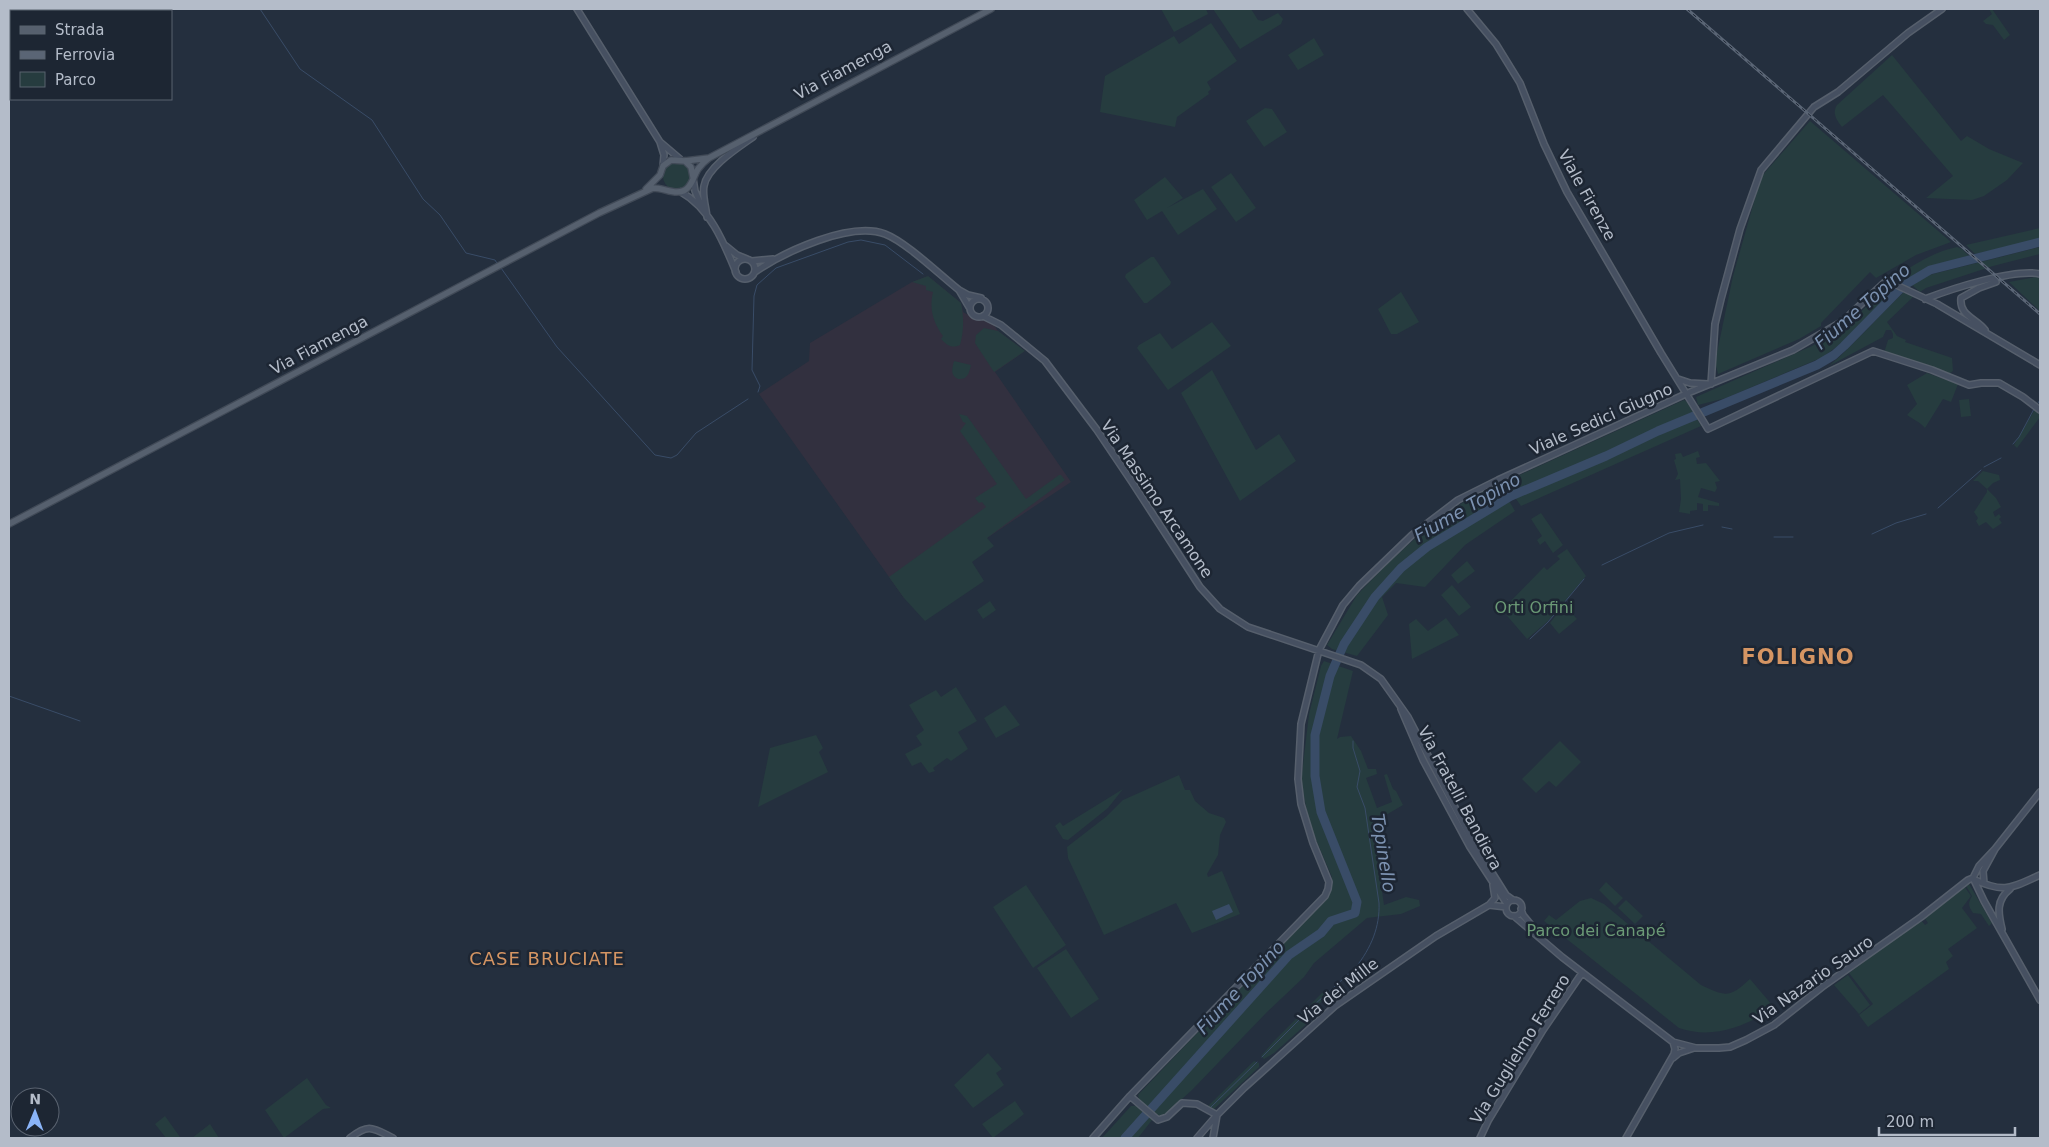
<svg xmlns="http://www.w3.org/2000/svg" width="2049" height="1147" viewBox="0 0 2049 1147" font-family="'DejaVu Sans',sans-serif">
  <rect width="100%" height="100%" fill="#242f3e"/>
  <!-- medical -->
  <path fill="#32303f" d="M928,276L961,303L963,312L974,318L992,322L998,331L1025,351L995,372L1071,482L987,538L904,598L759,394L809,361L810,343L912,282Z"/>
  <!-- green -->
  <path fill="#263c3f" d="M1161,9H1206L1208,14L1174,32Z
    M1213,9H1251L1258,20L1263,21L1278,13L1283,19L1281,24L1240,49Z
    M1989,9H1992L2010,35L2004,40L1993,25L1986,24L1983,21L1992,14Z
    M1211,23L1237,61L1207,82L1211,89L1208,92L1209,94L1177,117L1175,127L1100,112L1105,76L1174,36L1179,44Z
    M1314,38L1324,55L1298,70L1288,55Z
    M1892,55L1961,141L1967,136L1989,149L2023,163L2007,180L1984,196L1972,200L1926,198L1953,176L1883,95L1842,127C1836,119 1832,113 1837,105Z
    M1265,108L1272,109L1287,132L1264,147L1246,121Z
    M1810,121L1951,242L1916,255L1876,278L1870,272L1821,323V326L1799,339L1718,374L1715,362L1733,276L1761,177Z
    M663 176a14 14 0 1 1 28 0a14 14 0 1 1-28 0Z
    M1231,173L1256,208L1236,222L1211,187Z
    M1165,177L1183,198L1167,208L1203,189L1217,209L1178,235L1162,211L1147,220L1134,200Z
    M2040,228V239L1975,254L1966,245Z
    M1957,247L1962,249L1969,256L1928,267L1902,282L1896,279L1897,276C1916,263 1934,252 1957,247Z
    M2040,247V254L1993,266L1926,288L1920,292L1912,285L1929,275Z
    M1151,257H1154L1171,282L1170,285L1147,303H1144L1125,277L1126,274Z
    M928,276L961,303C964,317 964,331 960,345C951,349 947,345 941,339L943,336C933,322 929,309 933,292L926,290V286L912,282Z
    M2035,277L2040,278V311L2009,282Z
    M1889,286L1894,289L1843,342L1823,357L1726,398L1698,405L1696,397L1812,346L1843,328Z
    M1401,292L1419,322L1397,334H1391L1378,309Z
    M1904,292L1913,297L1887,322L1897,336L1906,340L1905,342L1952,358L1953,371L1947,375L1884,353L1888,340L1893,338V334L1891,330H1886L1883,337L1829,366C1856,343 1878,316 1904,292Z
    M1212,322L1231,346L1168,390L1137,348L1139,345L1160,333L1172,349Z
    M984,328L998,331L1025,351L994,372L975,343L976,335Z
    M954,361L971,365C969,373 968,380 958,379C950,375 952,369 954,361Z
    M1212,370L1256,450L1279,434L1296,461L1240,501L1181,393Z
    M1927,373L1958,384L1951,402L1943,399L1925,428C1920,422 1914,420 1907,415L1917,404L1907,385Z
    M1969,399L1971,416L1961,417L1959,400Z
    M1684,400L1687,402L1701,426L1521,506L1504,482Z
    M2035,409L2040,413V417L2017,448L2014,445Z
    M959,414L967,416L1026,499L1059,475H1061L1065,480L987,538L994,546L972,562L984,581L925,621L904,598L889,577L986,507L982,502L979,503L975,498L997,484L960,431L966,423L963,422Z
    M1698,451L1700,457L1696,458L1697,464L1706,463L1720,481L1715,482L1717,488L1715,492L1701,488L1698,497L1719,503V506L1708,505V511H1703V504L1697,503V510L1690,511V514L1679,512L1681,499L1680,479L1675,480L1678,474L1674,460L1676,459L1675,454L1681,453L1683,457Z
    M1983,471L1999,475L2000,480L1993,483L1987,489L1996,498L2001,507L1993,512L1995,517L1999,514L2001,517L1999,519L2002,523L1993,529L1986,522L1979,526L1976,521L1978,518L1974,512L1987,492V489L1978,481H1973Z
    M1499,484L1515,511L1465,545L1425,587L1396,583L1382,597L1388,615L1357,656L1332,649L1327,645L1357,595L1389,562L1428,527L1465,501Z
    M1541,513L1563,545L1553,553L1545,541L1540,545L1537,540L1542,536L1531,519Z
    M1567,549L1586,576L1548,621L1527,639L1502,610L1544,567L1547,570L1560,559L1557,556Z
    M1467,561L1475,571L1458,584L1451,575Z
    M1452,585L1471,607L1459,616L1441,595Z
    M990,601L996,610L983,619L977,610Z
    M1564,605L1577,619L1559,634L1550,623Z
    M1446,618L1459,635L1412,659L1409,624L1416,619L1428,631Z
    M1324,661L1353,671L1337,739L1340,737L1351,736L1361,751L1368,769H1376L1377,774L1366,778L1377,808L1392,802L1384,775L1387,774L1393,789L1396,791L1403,805L1374,822L1375,842L1384,905L1406,897L1419,900L1420,906L1401,914L1367,918L1314,963L1304,977L1267,1012L1192,1090L1163,1116L1156,1115L1138,1138H1102L1131,1106H1138L1140,1103L1138,1095L1287,939L1331,891L1332,877L1310,826L1301,782L1309,714L1321,666Z
    M956,687L977,721L958,732L968,749L951,761L947,758L933,768L935,771L929,773L921,762L912,766L905,754L922,745L916,736L924,730L909,705L936,690L941,697Z
    M1005,705L1020,725L996,738L984,718Z
    M816,735L823,748L819,752L828,772L758,807L770,748Z
    M1560,741L1581,762L1556,787L1549,781L1536,793L1522,779Z
    M1179,775L1185,790H1190L1195,801L1209,813L1224,818L1226,822L1220,835L1218,855L1207,874L1208,877L1222,871L1240,914L1192,933L1176,903L1104,935L1068,858L1067,847L1107,816L1123,800Z
    M1123,789L1108,808L1068,840L1063,839L1055,826L1060,822L1063,826Z
    M1606,882L1623,898L1615,906L1599,890Z
    M1969,884L1992,923L1989,926L1981,914L1973,913C1968,906 1968,903 1972,896L1966,886Z
    M1026,885L1066,945L1033,968L993,907Z
    M1964,886L1971,896L1962,908L1977,928L1948,949L1953,956L1946,962L1949,969L1868,1027L1859,1015L1873,1004L1849,973L1921,920L1925,925L1928,923L1924,917Z
    M1591,898L1604,904L1701,985C1727,997 1729,998 1750,979L1773,1006L1767,1010L1768,1012C1740,1028 1711,1039 1679,1028L1544,921L1549,915L1556,920L1580,901Z
    M1626,900L1643,916L1635,924L1618,908Z
    M1066,949L1099,999L1071,1018L1037,968Z
    M1848,975L1870,1005L1859,1014L1834,985Z
    M1323,992L1327,996L1308,1016L1311,1020L1274,1053L1264,1059L1261,1056L1274,1041Z
    M988,1053L1002,1069L996,1073L1004,1085L973,1108L954,1085Z
    M1254,1061L1259,1063V1067L1214,1109H1211L1208,1106Z
    M307,1078L326,1105L331,1108L323,1109L284,1138L265,1110Z
    M1015,1101L1024,1114L993,1138L982,1124Z
    M165,1116L180,1137L166,1138L155,1124Z
    M210,1124L219,1138H192Z"/>
  <!-- water -->
  <path fill="#394c67" d="M1229,904L1233,912L1216,920L1212,911Z"/>
  <g fill="none" stroke-linecap="round" stroke-linejoin="round">
    <!-- stream -->
    <path stroke="#394c67" stroke-width="1" d="M260,9L300,69L372,120L423,199L440,215L466,253L495,260L498,265
      M501,268L557,347L655,455L671,458L677,455L696,433L748,399
      M758,392L760,386L752,370L754,296L757,285L776,268L848,242L861,240L885,245L923,274
      M2038,403L2040,400
      M2013,444L2019,437L2034,409
      M1984,467L2001,458
      M1938,508L1981,470
      M1722,527L1732,529
      M1872,534L1896,523L1926,514
      M1774,537H1793
      M1602,565L1669,533L1703,525
      M1530,639L1548,622L1584,579
      M9,696L80,721
      M1353,741V748L1360,771L1357,787L1365,808L1379,903C1380,927 1371,948 1356,967
      M1262,1057L1314,1005L1353,970
      M1210,1108L1257,1062"/>
    <!-- river -->
    <path stroke="#394c67" stroke-width="9" d="M1125,1138L1289,955L1321,933L1331,921L1355,913L1357,902L1321,812L1315,776V735L1330,676L1344,644L1375,597L1401,568L1427,547L1511,496L1606,456L1658,431L1817,365L1834,355L1844,346L1903,286L1930,270L2040,242"/>
    <!-- secondary casing -->
    <g stroke="#565f6c" stroke-width="8">
      <path id="secondary" d="M577,9L660,142L680,159
        M1467,9L1496,44L1520,83L1544,144L1567,192L1661,353L1708,429L1873,351L1932,370L1969,385L1981,383H1999L2023,397L2040,410
        M660,142L664,155L663,166
        M693,178L695,191L701,205
        M681,192C710,208 724,243 736,272
        M707,217C706,207 702,195 704,186C707,167 739,147 753,137
        M726,246L737,255L747,259
        M735 269a10 10 0 1 1 20 0a10 10 0 1 1-20 0Z
        M752,261L773,259
        M755,272C784,252 850,221 885,234C906,242 940,275 959,290L968,295L981,298
        M959,290L969,307
        M970 308a9 9 0 1 1 18 0a9 9 0 1 1-18 0Z
        M1925,299C1951,289 2015,268 2040,274
        M983,316L1001,325L1045,361L1097,430L1132,482L1200,587L1220,609L1248,627L1361,665L1381,679L1408,717L1474,844L1506,895L1513,900
        M1985,330C1976,318 1959,316 1961,298L1979,288L1996,282
        M1678,379L1690,383L1708,384
        M1711,384L1715,324L1721,299L1740,229L1761,170L1814,107L1838,92L1908,33L1942,9
        M1401,709L1423,760L1470,847L1507,904
        M1973,878L1984,901L2040,1000
        M1973,879C2005,894 2011,888 2040,875
        M1984,883L1983,871L1995,849L2040,792
        M1506 908a8 8 0 1 1 16 0a8 8 0 1 1-16 0Z
        M1489,905L1506,907
        M1521,909L1523,915L1537,932
        M1514,916L1562,957L1673,1042L1696,1048H1719L1730,1047L1746,1040L1774,1025L1822,987L1921,917L1968,880L1973,878L1979,866L1995,849
        M2002,929C1998,913 1996,900 2010,889
        M1673,1058L1679,1053L1694,1048
        M1130,1096L1158,1120L1167,1117L1182,1103L1197,1104L1217,1115
        M350,1138C369,1123 373,1128 393,1138
        M1093,1138L1130,1096L1325,896L1328,889L1329,882L1313,843L1301,804L1298,779L1301,724L1319,650L1343,605L1359,586L1412,535L1458,500L1498,480L1688,393L1793,350L1843,321L1885,282L1892,283L1937,304L2040,365
        M1197,1138L1217,1115L1244,1088L1335,1006L1436,936L1489,905L1495,898L1493,885
        M1213,1138L1217,1115
        M1480,1138L1488,1121L1543,1030L1582,973
        M1626,1138L1674,1054L1675,1049L1673,1042"/>
    </g>
    <!-- primary casing -->
    <g stroke="#414a57" stroke-width="8">
      <path id="primary" d="M685,161L691,167L693,177
        M646,189L660,175L663,166L671,160L685,161L709,158
        M9,524L599,213L653,188C662,188 669,192 677,192C691,192 692,179 698,169C701,165 705,161 709,158L991,9"/>
    </g>
    <!-- secondary -->
    <use href="#secondary" stroke="#465061" stroke-width="5"/>
    <!-- primary -->
    <use href="#primary" stroke="#56606e" stroke-width="5.5"/>
    <!-- rail casing -->
    <g stroke="#5a6575" stroke-width="3">
      <path id="rail" d="M1687,9L2040,314"/>
    </g>
    <!-- rail -->
    <use href="#rail" stroke="#1d2633" stroke-width="1" stroke-dasharray="4" stroke-linecap="butt"/>
  </g>
  <g text-anchor="middle" dominant-baseline="central" stroke-width="5" stroke-linejoin="round" paint-order="stroke">
    <!-- street labels -->
    <g font-size="16" fill="#b4bcc9" stroke="#1d2633">
      <text transform="translate(843 70) rotate(-28)">Via Fiamenga</text>
      <text transform="translate(1587 195) rotate(61)">Viale Firenze</text>
      <text transform="translate(319 345) rotate(-28)">Via Fiamenga</text>
      <text transform="translate(1601 419) rotate(-24)">Viale Sedici Giugno</text>
      <text transform="translate(1157 499) rotate(56)">Via Massimo Arcamone</text>
      <text transform="translate(1460 798) rotate(62)">Via Fratelli Bandiera</text>
      <text transform="translate(1813 980) rotate(-35)">Via Nazario Sauro</text>
      <text transform="translate(1338 991) rotate(-38)">Via dei Mille</text>
      <text transform="translate(1520 1049) rotate(-58)">Via Guglielmo Ferrero</text>
    </g>
    <!-- park labels -->
    <g font-size="16" fill="#6b9a76" stroke="#1d2633">
      <text x="1534" y="607">Orti Orfini</text>
      <text x="1596" y="930">Parco dei Canapé</text>
    </g>
    <!-- water labels -->
    <g font-size="18" font-style="italic" fill="#7c92b1" stroke="#1d2633">
      <text transform="translate(1862 306) rotate(-41)">Fiume Topino</text>
      <text transform="translate(1467 507) rotate(-30)">Fiume Topino</text>
      <text transform="translate(1384 853) rotate(81)">Topinello</text>
      <text transform="translate(1240 987) rotate(-47)">Fiume Topino</text>
    </g>
    <!-- neighbourhood labels -->
    <g font-size="18" letter-spacing="1" fill="#d59563" stroke="#1d2633">
      <text x="547" y="958">CASE BRUCIATE</text>
    </g>
    <!-- district labels -->
    <g font-size="21" font-weight="bold" letter-spacing="1" fill="#d59563" stroke="#1d2633">
      <text x="1798" y="657">FOLIGNO</text>
    </g>
  </g>
  <!-- border -->
  <rect width="2049" height="1147" fill="none" stroke="#b4bcc9" stroke-width="20"/>
  <!-- legend -->
  <rect x="10" y="10" width="162" height="90" fill="#1d2633" stroke="#59626f"/>
  <rect x="20" y="26" width="25" height="8" fill="#56606e" stroke="#59626f"/>
  <text x="55" y="35" font-size="15" fill="#b4bcc9">Strada</text>
  <rect x="20" y="51" width="25" height="8" fill="#5a6575" stroke="#59626f"/>
  <text x="55" y="60" font-size="15" fill="#b4bcc9">Ferrovia</text>
  <rect x="20" y="72" width="25" height="15" fill="#263c3f" stroke="#59626f"/>
  <text x="55" y="85" font-size="15" fill="#b4bcc9">Parco</text>
  <!-- north arrow -->
  <g transform="translate(35 1112) rotate(1)"><circle r="24" fill="#1d2633" stroke="#59626f"/>
  <path d="M0-4L9 19L0 12L-9 19Z" fill="#8ab4f8"/>
  <text y="-8" font-size="14" font-weight="bold" text-anchor="middle" fill="#b4bcc9">N</text>
  </g>
  <!-- scale -->
  <path d="M1879 1127v8h136v-8" fill="none" stroke="#b4bcc9" stroke-width="2.5"/>
  <text x="1886" y="1127" font-size="15" fill="#b4bcc9" stroke="#1d2633" stroke-width="4" paint-order="stroke">200 m</text>
</svg>
